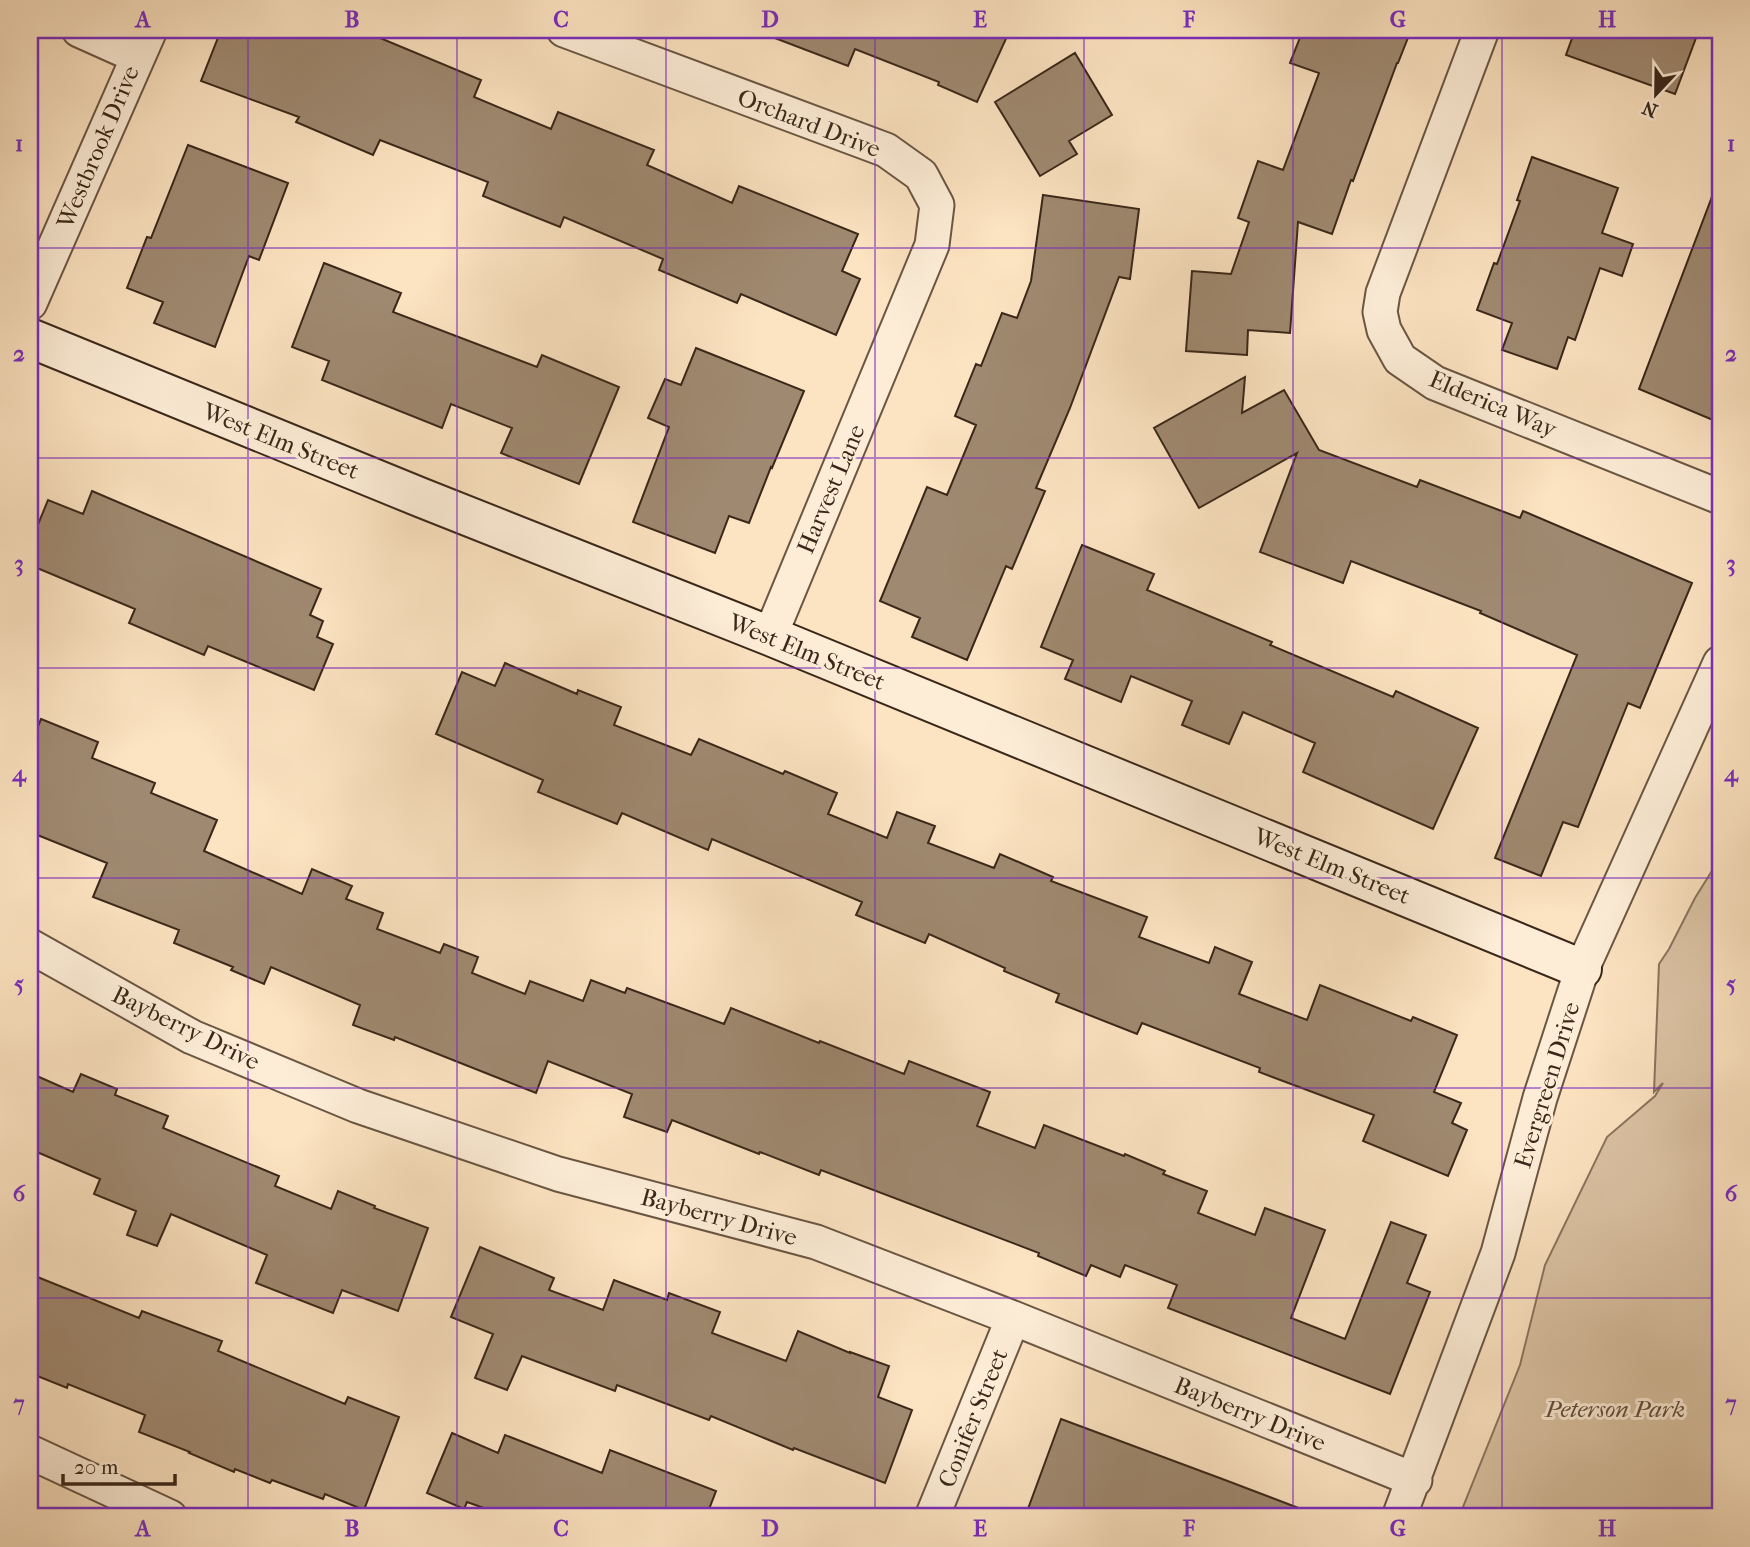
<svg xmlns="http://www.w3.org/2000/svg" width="1750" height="1547" viewBox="0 0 1750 1547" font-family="'IM FELL French Canon',serif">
  <rect width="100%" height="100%" fill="#fce3c1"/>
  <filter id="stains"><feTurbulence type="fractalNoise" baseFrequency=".00286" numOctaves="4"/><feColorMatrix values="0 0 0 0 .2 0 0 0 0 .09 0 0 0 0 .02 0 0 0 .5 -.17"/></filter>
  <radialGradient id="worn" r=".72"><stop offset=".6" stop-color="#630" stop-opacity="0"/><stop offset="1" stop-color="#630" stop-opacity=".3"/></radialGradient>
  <!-- green -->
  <path fill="#dbc3a4" stroke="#8a755e" stroke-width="2" d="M1720,858V1517H1459L1520,1365L1545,1265L1607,1137L1655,1096L1663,1083L1654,1092L1659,964L1669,949L1695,898Z"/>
  <!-- building -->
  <path fill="#9f8970" stroke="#3a2719" stroke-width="2" d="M221,30H361L481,80L474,97L551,129L558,112L654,150L647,165L732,203L739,186L858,234L842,271L860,279L836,335L741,294L737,303L659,270L663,259L564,217L560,227L483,196L488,182L380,140L373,155L296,122L299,117L201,81Z
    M760,30H1010L977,102L938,85L939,82L855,49L848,66L759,32Z
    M1303,30H1411L1398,63H1397L1353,181L1351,180L1332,234L1298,222L1290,333L1248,330L1247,355L1186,351L1192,271L1231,274L1249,222L1238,218L1258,161L1283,170L1319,73L1290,63Z
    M1575,30H1699L1675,94L1566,55Z
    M1075,53L1112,115L1069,141L1077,154L1040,176L995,102Z
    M188,145L288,183L259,260L249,256L215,347L154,323L163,302L127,288L147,237L151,238Z
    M1532,157L1618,188L1602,233L1633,244L1622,276L1600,268L1575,340L1568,337L1557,369L1502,350L1512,323L1477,310L1494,263L1497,264L1520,201L1517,200Z
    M1718,181L1720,182V423L1639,389Z
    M1043,195L1139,209L1130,279L1119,277L1070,408L1036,488L1045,491L1012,569L1006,566L967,660L912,637L920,618L880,601L927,487L947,495L976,425L955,416L976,364L981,366L1002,313L1017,318L1031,281Z
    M324,263L401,293L393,312L537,367L542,355L619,387L579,484L501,453L512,428L451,404L442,428L322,380L329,361L292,347Z
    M696,348L804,391L772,468L771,467L749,523L729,516L715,553L633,522L669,427L648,418L665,379L681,385Z
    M1245,377L1242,413L1284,390L1319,450L1417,487L1420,480L1520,518L1523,511L1692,583L1640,708L1628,703L1578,827L1563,822L1541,876L1495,858L1577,655L1480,613L1481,611L1351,561L1343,583L1260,552L1297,453L1199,508L1154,428Z
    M92,491L321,589L310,615L323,621L317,637L333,644L314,690L208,646L204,655L129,623L135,609L30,565V544L48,500L83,514Z
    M1082,545L1154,574L1147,590L1272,642L1270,645L1393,697L1396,691L1478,728L1433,829L1303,772L1315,743L1243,712L1229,744L1182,725L1192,701L1131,676L1121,702L1065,679L1073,660L1041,647Z
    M505,663L577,694L578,690L621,707L614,725L691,755L699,739L783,774L785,771L837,793L828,814L887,838L897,812L935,826L928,843L994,868L1000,854L1053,877L1051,881L1147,917L1139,937L1209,963L1215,947L1252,962L1239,994L1307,1020L1320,985L1411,1021L1413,1017L1457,1035L1434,1092L1461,1103L1452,1123L1467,1130L1448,1176L1363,1141L1374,1115L1259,1072L1260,1068L1142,1023L1137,1034L1056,1002L1059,994L1004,971L1005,968L929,934L925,943L856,915L862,902L712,839L708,850L622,813L617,824L538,792L543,780L436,734L462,672L495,686Z
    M41,719L98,742L92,758L155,783L151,793L217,820L204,851L302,894L312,869L352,886L346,899L383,913L377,929L440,953L444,944L478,957L472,973L525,994L530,981L583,1001L591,980L625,993L627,988L724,1024L731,1008L819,1043L820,1041L904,1074L909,1061L990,1092L977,1126L1035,1148L1044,1125L1124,1156L1125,1154L1165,1171L1163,1174L1207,1191L1198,1213L1255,1235L1265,1208L1325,1230L1291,1318L1345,1339L1391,1222L1426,1235L1407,1283L1430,1292L1390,1394L1168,1308L1177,1285L1125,1265L1120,1277L1091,1265L1086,1276L1038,1256L1039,1253L821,1170L819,1175L760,1152L759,1154L672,1120L667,1132L624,1117L632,1094L548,1061L536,1093L395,1037L394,1040L353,1025L360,1005L271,967L264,984L231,970L233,967L174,943L179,930L93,897L107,863L30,832V746Z
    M30,1073L73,1092L81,1074L117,1089L115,1095L168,1116L163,1128L279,1176L275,1186L331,1209L338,1191L375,1206L374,1208L428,1228L398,1311L342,1290L333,1313L256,1283L267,1255L171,1214L157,1246L127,1235L136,1211L94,1194L100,1179L30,1149Z
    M480,1247L554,1278L549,1290L603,1310L614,1280L667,1300L669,1293L720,1312L712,1333L786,1361L798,1331L850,1353V1352L889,1366L878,1397L912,1410L885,1483L794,1448L793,1450L711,1416L709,1420L617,1385L615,1391L522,1356L507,1390L475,1378L493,1334L451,1317Z
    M30,1274L139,1318L142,1311L222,1341L218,1351L345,1404L348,1397L399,1417L364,1510L325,1494L323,1499L272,1480L270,1483L235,1469L234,1472L189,1453L190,1452L139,1432L145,1415L68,1384L67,1388L30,1373Z
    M1061,1419L1225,1480L1317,1515L1316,1517H1025Z
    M452,1433L498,1453L505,1435L602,1473L610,1450L716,1491L706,1517H509L467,1502L464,1509L427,1493Z"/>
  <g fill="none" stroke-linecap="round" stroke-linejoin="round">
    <!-- street casing -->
    <g stroke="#6a5643" stroke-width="37">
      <path id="street" d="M79,30L137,56
        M564,30L886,150L921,175L937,205L932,245L770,636
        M1482,30L1383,293L1380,312L1384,330L1400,359L1435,383L1720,497
        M30,303L150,30
        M30,946L192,1037L358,1106L558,1174L816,1242L1013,1318L1415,1480
        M30,1452L170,1517
        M932,1517L1013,1318
        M1399,1517L1498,1253L1540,1098L1582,969L1720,663"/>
    </g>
    <!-- secondary casing -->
    <g stroke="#3a2719" stroke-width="42">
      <path id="secondary" d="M30,338L422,498L770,636L1582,969"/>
    </g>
    <!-- street -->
    <use href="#street" stroke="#fdedd7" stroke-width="33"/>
    <!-- secondary -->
    <use href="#secondary" stroke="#fdedd7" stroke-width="38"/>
  </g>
  <!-- grid -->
  <path fill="none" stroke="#7b2cbf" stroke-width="2" stroke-opacity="0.55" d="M248,30V1517M457,30V1517M666,30V1517M875,30V1517M1084,30V1517M1293,30V1517M1502,30V1517M30,248H1720M30,458H1720M30,668H1720M30,878H1720M30,1088H1720M30,1298H1720"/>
  <g text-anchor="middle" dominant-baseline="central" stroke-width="6" stroke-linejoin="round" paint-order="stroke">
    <!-- street labels -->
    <g font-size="24" fill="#3a2719" stroke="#fdedd7">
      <text transform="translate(809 123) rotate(21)">Orchard Drive</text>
      <text transform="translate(98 147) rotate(-67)">Westbrook Drive</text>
      <text transform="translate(1493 404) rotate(23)">Elderica Way</text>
      <text transform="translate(281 441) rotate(22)">West Elm Street</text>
      <text transform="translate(831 489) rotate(-67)">Harvest Lane</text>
      <text transform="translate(807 652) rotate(22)">West Elm Street</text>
      <text transform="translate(1332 866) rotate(22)">West Elm Street</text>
      <text transform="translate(186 1028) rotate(26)">Bayberry Drive</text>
      <text transform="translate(1547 1085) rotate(-73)">Evergreen Drive</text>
      <text transform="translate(719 1217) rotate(15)">Bayberry Drive</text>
      <text transform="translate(1250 1414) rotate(22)">Bayberry Drive</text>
      <text transform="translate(973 1418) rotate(-68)">Conifer Street</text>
    </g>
    <!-- park labels -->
    <g font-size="24" font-style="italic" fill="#624e3c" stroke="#fdedd7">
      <text x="1615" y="1409">Peterson Park</text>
    </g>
  </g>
  <!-- margin -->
  <rect width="1750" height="1547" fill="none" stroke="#fce3c1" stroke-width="77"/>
  <!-- north arrow -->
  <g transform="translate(1656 94) rotate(202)" stroke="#fdedd7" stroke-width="5" paint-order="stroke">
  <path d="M0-5L12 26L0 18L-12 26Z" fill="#3a2719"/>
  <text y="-10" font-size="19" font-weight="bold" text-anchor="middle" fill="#3a2719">N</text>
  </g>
  <!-- scale -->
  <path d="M63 1474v10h112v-10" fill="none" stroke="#3a2719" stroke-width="3.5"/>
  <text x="74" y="1474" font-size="21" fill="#3a2719" stroke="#fdedd7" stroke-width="5" paint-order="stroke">20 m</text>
  <rect x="38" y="38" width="1674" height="1470" fill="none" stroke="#7b2cbf" stroke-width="2.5"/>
  <g font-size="23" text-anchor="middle" font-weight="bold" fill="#7b2cbf">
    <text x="143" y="27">A</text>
    <text x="352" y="27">B</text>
    <text x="561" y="27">C</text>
    <text x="770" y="27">D</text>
    <text x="980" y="27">E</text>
    <text x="1189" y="27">F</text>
    <text x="1398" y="27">G</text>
    <text x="1607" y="27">H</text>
    <text x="19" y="151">1</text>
    <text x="1731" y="151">1</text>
    <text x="19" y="361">2</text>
    <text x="1731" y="361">2</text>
    <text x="19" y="571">3</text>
    <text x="1731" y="571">3</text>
    <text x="19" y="781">4</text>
    <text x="1731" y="781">4</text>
    <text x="19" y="991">5</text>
    <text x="1731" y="991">5</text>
    <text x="19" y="1201">6</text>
    <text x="1731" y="1201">6</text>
    <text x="19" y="1411">7</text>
    <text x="1731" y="1411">7</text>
    <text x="143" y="1536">A</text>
    <text x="352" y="1536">B</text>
    <text x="561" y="1536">C</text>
    <text x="770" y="1536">D</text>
    <text x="980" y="1536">E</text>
    <text x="1189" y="1536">F</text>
    <text x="1398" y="1536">G</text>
    <text x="1607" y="1536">H</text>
  </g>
  <rect width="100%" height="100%" filter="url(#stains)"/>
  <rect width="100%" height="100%" fill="url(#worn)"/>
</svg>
